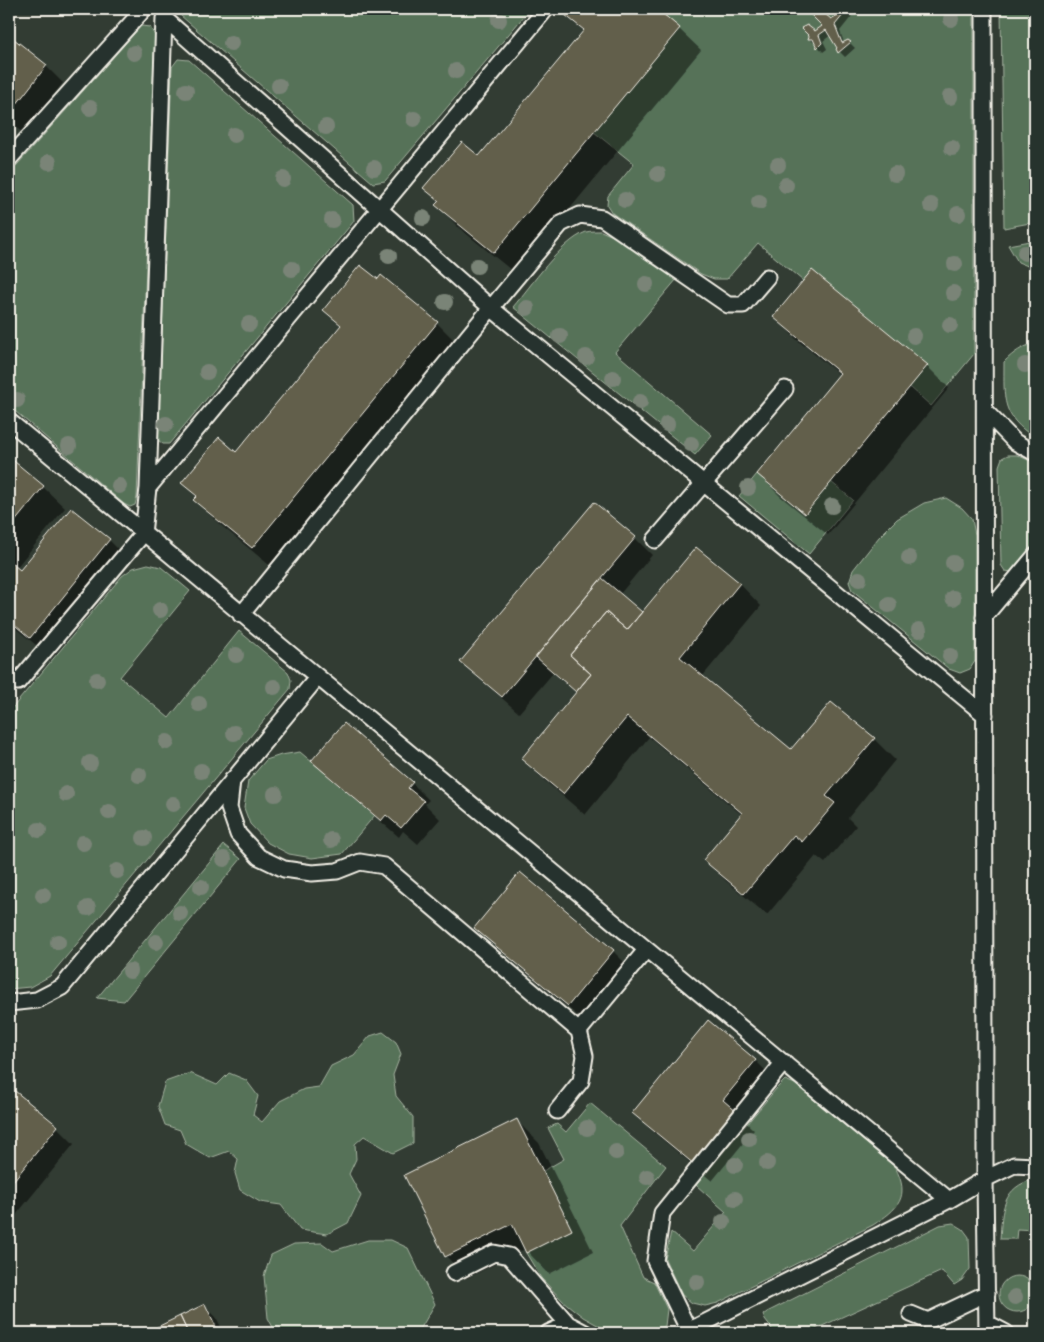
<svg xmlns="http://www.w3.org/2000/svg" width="1044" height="1342" viewBox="0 0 1044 1342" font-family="Itim,sans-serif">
  <rect width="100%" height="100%" fill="#323c33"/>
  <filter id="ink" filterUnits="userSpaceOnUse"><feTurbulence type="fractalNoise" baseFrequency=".02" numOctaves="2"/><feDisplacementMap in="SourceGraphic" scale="10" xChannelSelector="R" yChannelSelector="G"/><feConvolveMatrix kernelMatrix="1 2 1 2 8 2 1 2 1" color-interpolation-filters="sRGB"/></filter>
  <g filter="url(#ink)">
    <!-- green -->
    <path fill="#567259" stroke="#a5b2a0" d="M173,9H530L385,181L373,183Z
      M657,9H974V354L931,406L910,387L927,366L812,270L803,281L758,243L727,279H714L701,274L612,213L607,205L608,196L634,164L594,132L680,28Z
      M1001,9H1035V222L1004,228Z
      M141,26L150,27L155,36L137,497L135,505L130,507L124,504L9,406V174Z
      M178,59L189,60L353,205L354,221L169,444H163L158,440L172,67Z
      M601,231L615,237L677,279L615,352L712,435L695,455L513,307C531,286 560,242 586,232C590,231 596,231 601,231Z
      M1035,240V269L1018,262L1008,245Z
      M1035,343V438C1001,415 1004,401 1004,362C1014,352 1022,347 1035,343Z
      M1008,455H1017L1035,463V545L1012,572L1005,571L1001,565L999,466L1002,458Z
      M757,474L805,514L831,482L853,500L809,554L739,496Z
      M946,498L962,508L972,519L975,535V661L970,669L960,673L949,669L852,590L849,582L853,570L879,537L897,519L924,503Z
      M148,564L161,567L190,591L120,677L169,718L239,631L288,672L291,680L290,689L50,976L30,987L9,989V712L122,576L133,568Z
      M300,752L375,815L342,854L312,858L289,854L268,843L250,824L244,808L248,781L266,760L281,755Z
      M224,845L241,859L124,1001L97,998Z
      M383,1032L396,1042L401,1054L393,1075L396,1096L413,1117V1143L393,1153L364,1136L355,1144L356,1159L349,1174L361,1196L348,1223L327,1234L300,1230L281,1205L260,1202L240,1190L235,1173L238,1159L229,1151L210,1158L186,1144L180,1130L165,1125L158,1106L165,1082L190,1073L217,1085L229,1073L246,1080L258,1096L253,1115L262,1122L280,1101L304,1089L319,1087L331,1066L354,1055L370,1036Z
      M785,1080L795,1084L895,1167C911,1197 898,1209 873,1225L718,1303L705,1306L692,1303L682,1295L665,1259L671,1232L693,1251L726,1212L696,1185L776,1089Z
      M590,1103L666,1166L620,1226L643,1277L654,1282L667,1309L665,1326L650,1333H612L583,1317L563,1301L541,1278L526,1253L572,1230L543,1171L564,1159L548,1128L557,1124L566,1132Z
      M1035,1179V1230L1017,1229L1016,1239H1000C1002,1210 1002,1187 1035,1179Z
      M953,1223L963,1229L969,1237L970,1269L962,1280L954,1285L942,1271L807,1333H775L765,1320L763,1315L767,1312L940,1225Z
      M368,1240H391L408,1248L435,1304L418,1333H276L268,1318L264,1276L271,1255L294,1244L322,1243L333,1251Z
      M999 1294a18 18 0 1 1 36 0a18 18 0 1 1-36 0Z"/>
    <!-- shadow -->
    <path fill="#0007" d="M572,9H655L679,29L701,50L516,274L458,227L437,205L439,202L425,188L479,158L584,31L567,15Z
      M806,9H818L831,20L847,11L852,16L840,31L844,43H850L855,48L845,57L837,49L839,48L831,35L823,41L827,49L823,52L816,44L809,39L824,26Z
      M9,37L46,66L63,83L23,133L9,122Z
      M324,310L437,323L459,345L274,569L217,522L195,500L197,497L183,483L237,453L341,326Z
      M775,317L927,366L949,388L828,535L780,496L758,474L840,375L796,339Z
      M9,459L43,487L65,508L16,568L20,572L71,510L109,540L131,562L52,658L9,623Z
      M595,504L635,538L652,555L620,594L642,613L696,548L740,584L761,606L702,677L791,751L874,739L895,760L848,818L856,826L825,863L816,856L767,915L726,881L704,860L742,815L649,737L585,815L544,780L522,759L577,693L553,673L519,713L479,678L462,662Z
      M344,725L412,783L429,800L425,804L440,819L418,844L403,831L399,837L330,778L313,761Z
      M521,874L613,951L630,968L585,1022L493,944L476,928Z
      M756,1061L772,1077L740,1117L754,1130L712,1181L651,1130L634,1113Z
      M15,1092L57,1127L74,1144L16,1215L9,1209V1100Z
      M517,1121L539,1143L593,1252L549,1274L525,1249L467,1278L446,1256Z
      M205,1306L216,1317L224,1333H148Z"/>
    <!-- building -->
    <path fill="#625f4b" stroke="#f4f1e8" d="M570,9H657L680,28L494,253L435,205L439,201L423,188L462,142L479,156L584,30L565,15Z
      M805,9H819L831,19L848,9L835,25L842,43L848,40L851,42L838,53L836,49L837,48L826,30L819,35L822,43L817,48L813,39H808L809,36L801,28L807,25L815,31L822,26Z
      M9,35L47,65L9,114Z
      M360,265L378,279L381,275L438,322L252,548L193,500L197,496L181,483L219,437L236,452L341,325L323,310Z
      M812,270L928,365L805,514L757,474L840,373L773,317Z
      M9,457L44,486L9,529Z
      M594,502L636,537L502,697L460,662Z
      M71,508L110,539L30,638L9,620V561L20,570Z
      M696,547L740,583L680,657L791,749L831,702L875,738L826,796L835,803L802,842L794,835L744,894L703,860L742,813L627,717L563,794L521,759L591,674L570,655L606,612L627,630Z
      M602,578L642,612L627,630L606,612L570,655L591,674L576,692L536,657Z
      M344,723L413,782L408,788L424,801L401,828L386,815L381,821L311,761Z
      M520,872L614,950L568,1006L474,928Z
      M708,1020L756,1060L723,1100L738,1113L695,1165L632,1113Z
      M15,1091L58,1126L9,1186V1098Z
      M517,1119L572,1230L526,1253L512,1224L445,1257L404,1175Z
      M205,1304L219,1333H188L180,1316Z
      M180,1316L188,1333H145Z"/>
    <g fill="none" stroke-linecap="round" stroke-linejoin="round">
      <!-- lane casing -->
      <g stroke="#f4f1e8" stroke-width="19">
        <path id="lane" d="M9,159L144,9
          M985,411L1015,442L1035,453
          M9,421L949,1200
          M148,488L164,18L491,308L561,224L580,215L602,218L728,305H743L767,277
          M655,540L785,389
          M241,615L491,308L985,715
          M984,617L1035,556
          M9,681L18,682L143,534L148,488L546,9
          M232,780L229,808L238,834L259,857L284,869L312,873L337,871L360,862L384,866L579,1031
          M9,1003L37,1000L62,987L317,678
          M557,1111L581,1081L585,1056L579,1031L646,950
          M454,1273L494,1253L509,1256L568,1324
          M911,1314L928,1321L987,1293
          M987,1323L1006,1333
          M689,1331L655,1261L662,1213L784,1062
          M548,1333L568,1324L585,1333
          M684,1333L949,1200L985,1179L984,9
          M987,1333L985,1179L1014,1165L1035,1166"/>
      </g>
      <!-- lane -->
      <use href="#lane" stroke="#26332d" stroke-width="15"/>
    </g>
    <!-- trees -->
    <g fill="#7a8477">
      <circle cx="951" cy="19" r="8"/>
      <circle cx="499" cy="20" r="8"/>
      <circle cx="231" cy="43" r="8"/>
      <circle cx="134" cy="53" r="8"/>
      <circle cx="456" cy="71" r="8"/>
      <circle cx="279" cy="86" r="8"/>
      <circle cx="186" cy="91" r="8"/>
      <circle cx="950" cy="97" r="8"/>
      <circle cx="90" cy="108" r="8"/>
      <circle cx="414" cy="119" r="8"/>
      <circle cx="326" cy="127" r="8"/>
      <circle cx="234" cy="135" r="8"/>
      <circle cx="952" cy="148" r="8"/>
      <circle cx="49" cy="162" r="8"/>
      <circle cx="778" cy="165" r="8"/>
      <circle cx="374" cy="168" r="8"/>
      <circle cx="658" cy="174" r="8"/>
      <circle cx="895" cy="174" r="8"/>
      <circle cx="283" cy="179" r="8"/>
      <circle cx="786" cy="185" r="8"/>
      <circle cx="625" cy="200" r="8"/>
      <circle cx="759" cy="202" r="8"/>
      <circle cx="931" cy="205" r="8"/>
      <circle cx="958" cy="214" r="8"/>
      <circle cx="423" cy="218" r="8"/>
      <circle cx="332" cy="220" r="8"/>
      <circle cx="1025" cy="253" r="8"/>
      <circle cx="389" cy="256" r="8"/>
      <circle cx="955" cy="264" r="8"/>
      <circle cx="477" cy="266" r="8"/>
      <circle cx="292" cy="269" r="8"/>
      <circle cx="646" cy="284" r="8"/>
      <circle cx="953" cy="293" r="8"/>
      <circle cx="445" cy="302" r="8"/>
      <circle cx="527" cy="308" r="8"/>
      <circle cx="249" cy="324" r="8"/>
      <circle cx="950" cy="325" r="8"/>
      <circle cx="560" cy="336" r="8"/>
      <circle cx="914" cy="336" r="8"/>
      <circle cx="586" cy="357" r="8"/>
      <circle cx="1025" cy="365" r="8"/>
      <circle cx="207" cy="372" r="8"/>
      <circle cx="613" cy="378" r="8"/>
      <circle cx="17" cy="400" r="8"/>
      <circle cx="640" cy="402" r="8"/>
      <circle cx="166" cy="424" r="8"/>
      <circle cx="667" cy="424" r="8"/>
      <circle cx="691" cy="444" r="8"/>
      <circle cx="69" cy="446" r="8"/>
      <circle cx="119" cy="486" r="8"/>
      <circle cx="748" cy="488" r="8"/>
      <circle cx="832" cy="506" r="8"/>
      <circle cx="909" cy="558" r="8"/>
      <circle cx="953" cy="563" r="8"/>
      <circle cx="859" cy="579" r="8"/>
      <circle cx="953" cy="598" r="8"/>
      <circle cx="889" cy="605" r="8"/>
      <circle cx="160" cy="610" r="8"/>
      <circle cx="919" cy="630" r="8"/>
      <circle cx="236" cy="655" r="8"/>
      <circle cx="950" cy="656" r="8"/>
      <circle cx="97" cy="680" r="8"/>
      <circle cx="274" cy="687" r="8"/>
      <circle cx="199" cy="704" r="8"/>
      <circle cx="234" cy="733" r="8"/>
      <circle cx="167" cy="742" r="8"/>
      <circle cx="90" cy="763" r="8"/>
      <circle cx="201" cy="771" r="8"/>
      <circle cx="139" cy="775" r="8"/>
      <circle cx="66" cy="794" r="8"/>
      <circle cx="275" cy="794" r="8"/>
      <circle cx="173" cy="804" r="8"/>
      <circle cx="109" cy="812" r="8"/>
      <circle cx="39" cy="830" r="8"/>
      <circle cx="144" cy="838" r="8"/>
      <circle cx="331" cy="840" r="8"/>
      <circle cx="83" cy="843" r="8"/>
      <circle cx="224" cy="859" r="8"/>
      <circle cx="117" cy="871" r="8"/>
      <circle cx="201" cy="887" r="8"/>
      <circle cx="43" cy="895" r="8"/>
      <circle cx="88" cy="908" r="8"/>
      <circle cx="180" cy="913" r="8"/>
      <circle cx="58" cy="942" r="8"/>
      <circle cx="156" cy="942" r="8"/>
      <circle cx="130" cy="971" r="8"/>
      <circle cx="587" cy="1128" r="8"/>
      <circle cx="749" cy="1139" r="8"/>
      <circle cx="616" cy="1152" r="8"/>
      <circle cx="767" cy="1163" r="8"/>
      <circle cx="735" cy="1165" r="8"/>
      <circle cx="647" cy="1177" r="8"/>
      <circle cx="735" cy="1199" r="8"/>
      <circle cx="723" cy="1222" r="8"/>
      <circle cx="697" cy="1282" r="8"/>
      <circle cx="1015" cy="1297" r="8"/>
    </g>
  </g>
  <!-- margin -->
  <rect width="1044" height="1342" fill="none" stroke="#26332d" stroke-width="30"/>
  <rect x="15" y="15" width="1014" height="1312" fill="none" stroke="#f4f1e8" stroke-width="2" filter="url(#ink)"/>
</svg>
